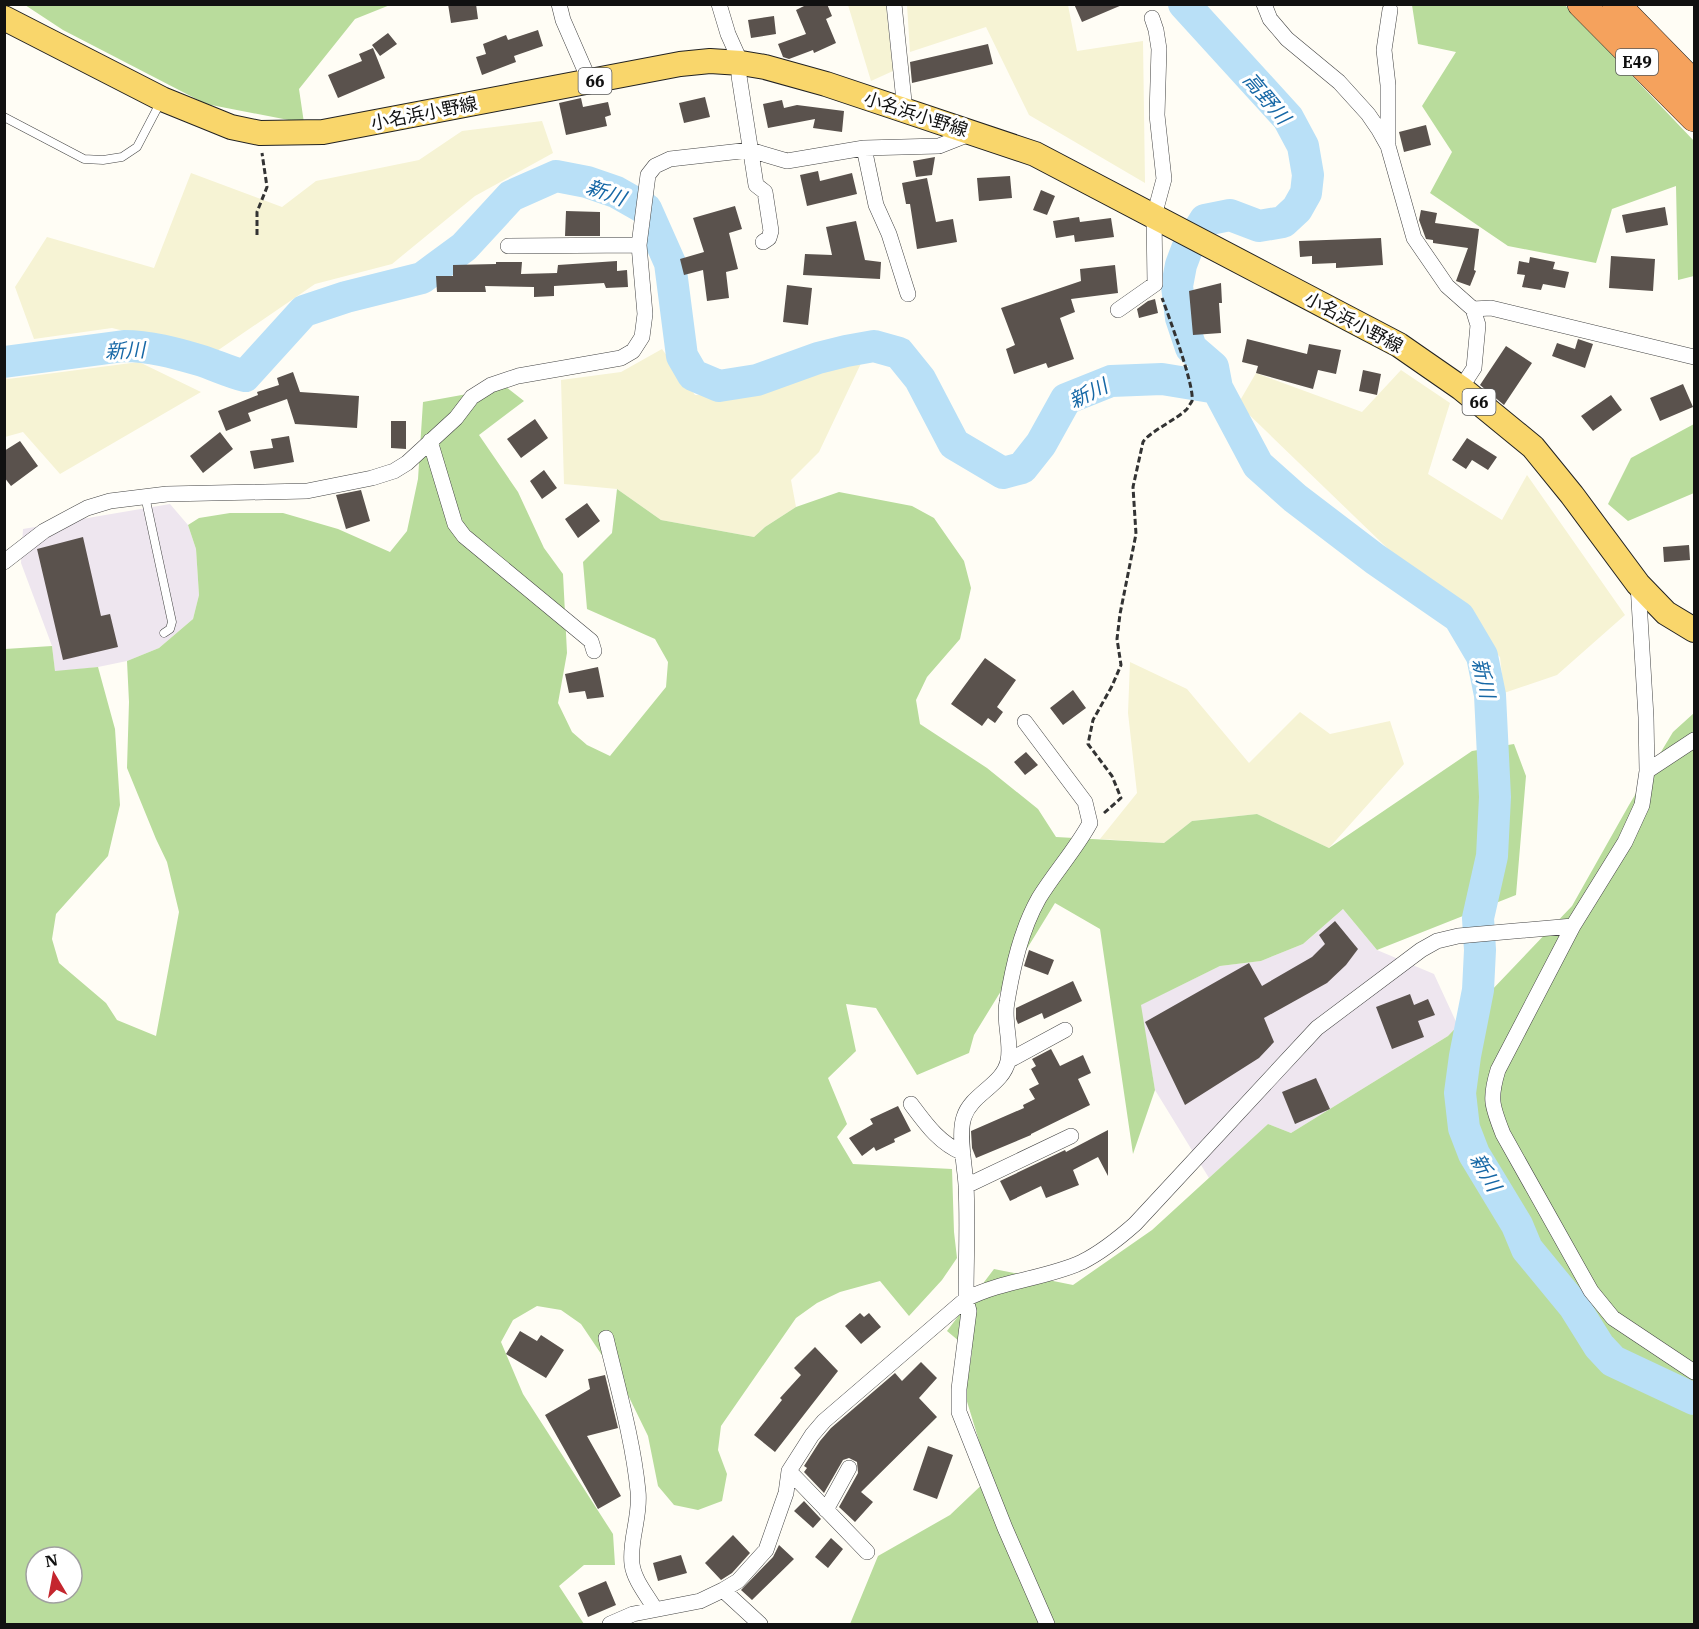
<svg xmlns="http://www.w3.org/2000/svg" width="1699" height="1629" viewBox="0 0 1699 1629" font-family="'IBM Plex Serif','Noto Sans JP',serif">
  <rect width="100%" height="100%" fill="#fffdf5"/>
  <!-- industrial -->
  <path fill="#eee6ef" d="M170,504L188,525L196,549L199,595L193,619L159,648L127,661L98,667L55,672L52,646L21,563L23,529Z
    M1343,909L1377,950L1434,974L1458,1026L1448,1036L1291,1133L1268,1124L1209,1178L1155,1090L1140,1005L1220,966L1261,961L1303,944Z"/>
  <!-- farmland -->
  <path fill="#f6f3d4" d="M848,5H886L893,71L871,81Z
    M907,5H1068L1077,51L1143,41L1145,183L1029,115L986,27L910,52Z
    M542,121L553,153L475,196L392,264L315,284L214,353L112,328L34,339L15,287L47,237L154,268L191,173L282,207L316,181L419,160L462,131Z
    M662,349L695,395L743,396L864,357L819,452L791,480L796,507L765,527L754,537L661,520L617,489L564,484L561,380L621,372Z
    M139,362L201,392L60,474L23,432L5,437V378L8,379Z
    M1401,370L1450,403L1428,474L1502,520L1527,475L1625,615L1557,675L1504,693L1500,657L1238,404L1256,373L1362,412Z
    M1130,662L1187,689L1249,763L1300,712L1330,734L1390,721L1404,764L1329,848L1257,814L1192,821L1164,843L1100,839L1137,793L1128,713Z"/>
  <!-- forest -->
  <path fill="#b9dc9c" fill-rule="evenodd" d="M25,5H390L355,19L299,89L304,123L206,104L63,30Z
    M1412,5H1565L1694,141V276L1678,280L1676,186L1612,209L1596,263L1508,246L1430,193L1452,152L1422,106L1456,52L1418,44Z
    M506,387L524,401L479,435L518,492L544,548L563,574L567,653L558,703L572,732L587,745L610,756L666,687L668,662L655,639L587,609L583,562L612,533L617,489L661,520L754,537L765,527L796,507L839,492L912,506L934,518L964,561L971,588L960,639L927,677L916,700L920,724L987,768L1038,809L1056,837L1164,843L1192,821L1257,814L1329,848L1472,751L1514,744L1526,776L1516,895L1377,950L1343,909L1303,944L1261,961L1220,966L1141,1005L1155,1090L1133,1154L1100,929L1055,903L974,1035L969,1053L917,1075L876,1008L846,1004L856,1051L828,1078L847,1124L837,1137L853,1164L952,1169L954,1232L957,1258L942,1280L909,1316L880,1281L840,1292L817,1303L796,1318L721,1426L718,1450L727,1474L722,1501L698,1510L674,1505L658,1486L648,1436L626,1391L581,1324L561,1310L537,1306L513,1320L501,1342L523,1394L613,1534L615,1565H584L559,1586L584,1624H5V649L52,646L55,671L98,667L115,729L120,805L108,856L56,914L52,939L59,963L106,1003L117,1020L156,1036L179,912L167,862L156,839L127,768L129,702L127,661L159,648L193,619L199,595L196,549L188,525L199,518L230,513H283L338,529L390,552L407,531L418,479L423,402ZM36,1557H72V1593H36Z
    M1694,424V493L1628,521L1608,504L1631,458Z
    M1694,713V1624H850L878,1556L950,1515L990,1477L965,1395L972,1352L947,1331L994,1269L1073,1285L1152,1230L1268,1124L1291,1133L1448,1036L1572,906L1629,805L1673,732Z"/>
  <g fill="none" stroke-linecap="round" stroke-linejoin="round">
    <!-- river -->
    <path stroke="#b9e0f7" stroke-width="32" d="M1184,4L1288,118L1303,146L1308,175L1306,193L1297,209L1283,222L1259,226L1230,215L1205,220L1187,249L1181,265L1177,286L1181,318L1191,348L1213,367L1217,388L1258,465L1295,498L1375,559L1459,617L1482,656L1490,695L1495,797L1492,856L1478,918L1480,950L1478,990L1465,1056L1460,1093L1464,1128L1474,1154L1517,1225L1527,1249L1574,1306L1599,1346L1613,1361L1694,1399
      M4,362L124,346C150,346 175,353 199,360C215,365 229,372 245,376L304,311L346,297L422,278L464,247L511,196L556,176L587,182L616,192L646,209L670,263L682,356L693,375L719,386L757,380L818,358L846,351L874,346L899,353L920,379L954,444L1003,473L1022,468L1041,444L1066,399L1111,381L1162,379L1217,388"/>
  </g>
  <!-- building -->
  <path fill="#5a524d" d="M448,4H476L478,19L451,23Z
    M808,4H827L832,16L826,19L836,43L814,53L813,50L789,59L783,57L778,44L806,34L796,10Z
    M1074,4H1122V5L1082,22Z
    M774,16L776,34L751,38L748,20Z
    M538,30L543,46L514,56L516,62L482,75L476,57L486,54L483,44L506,35L508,40Z
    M388,33L397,44L380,56L372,45Z
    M988,44L993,64L912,83L910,62Z
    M373,48L385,78L338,98L328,75L362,61L359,54Z
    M705,97L710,117L684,123L679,103Z
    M581,98L583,107L608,102L611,115L605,117L607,126L566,135L559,103Z
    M782,100L784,108L797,105L844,111L842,132L813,128L815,119L768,128L763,104Z
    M1426,125L1431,145L1404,152L1399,132Z
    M935,157L932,175L916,177L913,161Z
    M818,171L820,181L852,173L857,194L807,206L800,175Z
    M1010,176L1012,198L979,201L977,178Z
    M927,178L936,222L953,219L957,242L917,249L910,204H906L902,183Z
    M1041,190L1055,196L1047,215L1033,210Z
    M735,206L742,229L729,233L738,269L726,272L729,298L707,301L703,270L684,275L680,259L704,252L693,218Z
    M1665,207L1668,225L1626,233L1622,215Z
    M1421,210L1437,213L1435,223L1479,229L1474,270L1476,271L1470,286L1456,281L1468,248L1433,243V240L1426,239L1419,220Z
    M566,211L600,212V236H565Z
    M1079,217L1080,222L1111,218L1114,237L1075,242L1074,235L1056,238L1053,221Z
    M856,221L865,260L881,262L880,279L803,275L805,254L832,255L826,227Z
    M1381,238L1383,265L1336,268V263L1312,264V256L1300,257L1299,241Z
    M1611,256L1655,259L1653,291L1609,288Z
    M1530,257L1555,262L1553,269L1569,272L1565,288L1543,284L1541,290L1522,287L1525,275L1517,274L1519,261L1529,263Z
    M617,261V271L627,270L628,287L606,288L604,283L554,286V296L534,297V287L485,286L486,292H437L436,276H453V265L496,264V262H522L521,274L557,273L558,265Z
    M1115,265L1118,293L1071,299L1075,312L1060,318L1074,359L1048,368L1046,363L1014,374L1006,349L1015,345L1001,308L1081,281L1080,269Z
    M1221,283L1222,303H1219L1221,333L1193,335L1189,291Z
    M787,285L812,288L808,325L783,322Z
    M1155,299L1158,313L1139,318L1137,309L1148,301Z
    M1247,339L1307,354L1309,344L1341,350L1336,374L1318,370L1313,389L1256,373L1258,366L1242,362Z
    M1578,339L1593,344L1585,368L1552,356L1557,343L1575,349Z
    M1506,346L1532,363L1504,405L1480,385Z
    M1363,370L1381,374L1377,395L1359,391Z
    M293,372L300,392L359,396L357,428L295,424L287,399L248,413L251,421L226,431L218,411L258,395L257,392L279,385L277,378Z
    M1683,384L1693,407L1660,421L1650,398Z
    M1611,395L1622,410L1593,431L1581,416Z
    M535,419L548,438L521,458L507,439Z
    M391,421H406V449L391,448Z
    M220,432L233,449L203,473L190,456Z
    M289,436L294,462L254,469L250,451L273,448L271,439Z
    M1467,438L1497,457L1488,470L1472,460L1466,469L1452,460Z
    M20,441L38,466L11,486L4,477V451Z
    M544,470L557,488L542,499L530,481Z
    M361,490L370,521L346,529L336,495Z
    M587,503L600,521L578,538L565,519Z
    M83,537L101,616L110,614L118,647L63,660L37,549Z
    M1689,545L1690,560L1664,562L1663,547Z
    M985,658L1016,680L997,707L1003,712L995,723L988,718L982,726L951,704Z
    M598,667L604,697L587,699L585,691L569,693L565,674Z
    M1073,690L1086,708L1063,725L1050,708Z
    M1026,752L1038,765L1025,775L1014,762Z
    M1335,921L1358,949L1346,965L1327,983L1264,1018L1274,1042L1259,1058L1185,1105L1145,1022L1249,963L1262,986L1312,957L1325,944L1319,935Z
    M1029,950L1054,960L1048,975L1024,966Z
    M1073,981L1082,1001L1044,1019L1042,1013L1018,1024L1016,1019V1008Z
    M1410,994L1414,1005L1428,999L1435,1015L1418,1021L1424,1037L1392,1049L1376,1007Z
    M1051,1049L1060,1066L1083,1055L1091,1073L1078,1079L1090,1105L1031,1134V1135L976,1158L972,1148L971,1131L1024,1108L1023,1105L1035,1099L1029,1089L1039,1084L1031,1069L1036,1066L1032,1059Z
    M1316,1078L1330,1109L1295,1124L1282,1092Z
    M898,1106L911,1131L894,1139L895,1142L876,1151L874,1147L862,1156L849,1138L873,1124L870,1119Z
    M1108,1130V1176L1098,1157L1073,1170L1079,1185L1046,1198L1041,1186L1010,1201L1000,1181L1065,1150L1066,1152Z
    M860,1313L864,1317L869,1313L881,1327L861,1344L845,1326Z
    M520,1331L537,1341L541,1335L564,1350L546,1378L506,1354Z
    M815,1347L838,1371L775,1452L754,1435L782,1400L780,1398L801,1375L794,1368Z
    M921,1362L937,1378L919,1398L937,1417L861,1492L873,1502L855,1522L839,1507L858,1473L857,1462L849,1458L843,1460L824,1493L804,1472L807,1468L804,1466L820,1441L831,1428L895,1373L902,1381Z
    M605,1375L618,1428L587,1436L621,1496L598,1509L545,1415L590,1389L588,1379Z
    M928,1446L953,1455L937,1499L913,1490Z
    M804,1501L821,1519L813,1528L794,1511Z
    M733,1535L750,1553L732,1573L721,1580L705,1563Z
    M831,1538L843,1549L828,1568L815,1557Z
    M779,1545L794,1559L752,1600L741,1590L773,1557Z
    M681,1555L687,1573L658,1581L653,1563Z
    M606,1581L616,1605L588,1617L578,1593Z"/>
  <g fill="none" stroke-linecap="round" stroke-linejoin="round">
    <!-- lane casing -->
    <g stroke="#444" stroke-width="9">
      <path id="lane" d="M4,117L84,159L103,160L122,157L137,147L160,103
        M145,496L172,622L170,629L164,633"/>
    </g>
    <!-- street casing -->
    <g stroke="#444" stroke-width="16">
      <path id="street" d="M559,4L563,20L590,82
        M719,4L728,34L741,63L739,76L756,185L765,192L771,231L769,238L763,242
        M894,4L905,111
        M1264,4L1270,19L1287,39L1339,82L1368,114L1379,130L1388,146L1414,238L1447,286L1473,309L1478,325L1474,368L1461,388
        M1388,143V85L1384,50L1390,10
        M864,148L939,146L972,133
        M508,246L639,245
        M1473,309L1491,308L1694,357
        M1118,310L1155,284L1154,216L1164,179L1157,115L1159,49L1156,30L1152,18
        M430,441L455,524L464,536L591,641L594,651
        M4,562L44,531L87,508L110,501L167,494L307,491L372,478L394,471L407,463L456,418L472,397L491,385L518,376L621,358L633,351L642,337L645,314L639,245L648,175L655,166L670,159L750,150L787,161L864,148L876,205L889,234L908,294
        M1638,584L1646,717L1647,771L1642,805L1625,842L1573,926L1498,1070C1489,1099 1492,1106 1503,1134L1591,1291L1613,1318L1694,1372
        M1025,722L1085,802L1090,823C1076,849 1055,872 1039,898C1021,930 1013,966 1007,1002C1003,1021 1012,1042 1008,1061C1003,1085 971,1094 964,1117C958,1133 965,1167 966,1185C968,1222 966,1261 966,1299L969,1311L959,1389V1412L1005,1528L1047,1624
        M1647,771L1694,740
        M1008,1061L1065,1030
        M911,1104C926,1124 939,1143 963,1153
        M966,1186L1071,1136
        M606,1338C618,1389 633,1440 638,1491C641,1516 629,1540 632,1564C634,1580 647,1595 655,1609
        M789,1471L867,1552
        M826,1510L849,1468
        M723,1590L760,1624
        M610,1624L633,1614L700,1601L723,1590L738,1581L766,1550L786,1493L789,1471L812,1435L824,1421L966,1299C1003,1280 1045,1279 1082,1262C1102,1252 1118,1239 1135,1224L1317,1028L1421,950L1437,941L1458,936L1573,926"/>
    </g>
    <!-- primary casing -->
    <g stroke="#222" stroke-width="26">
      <path id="primary" d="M4,18L162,99L231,127L260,133L323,132L680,64L710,61L741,63L765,67L826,84L1035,154L1399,345L1461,388L1533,447L1572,495L1638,584L1666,613L1694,630"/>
    </g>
    <!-- highway casing -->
    <g stroke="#222" stroke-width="28">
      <path id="highway" d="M1581,4L1694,118
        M1616,4L1694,84"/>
    </g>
    <!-- path -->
    <path stroke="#333" stroke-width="3" stroke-dasharray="6 3" stroke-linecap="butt" d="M257,235V212L267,187L262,153
      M1104,813L1121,798L1112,776L1088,744L1093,720L1112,686L1121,665L1117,639L1120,614L1136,534L1133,487L1143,442C1149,432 1176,420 1187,409C1188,407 1191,403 1192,401C1195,387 1168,314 1162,298"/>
    <!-- lane -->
    <use href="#lane" stroke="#fff" stroke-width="8"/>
    <!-- street -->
    <use href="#street" stroke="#fff" stroke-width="15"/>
    <!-- primary -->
    <use href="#primary" stroke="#f9d66b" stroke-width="24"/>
    <!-- highway -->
    <use href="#highway" stroke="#f5a25d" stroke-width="27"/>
  </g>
  <g text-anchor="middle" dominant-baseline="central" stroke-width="6" stroke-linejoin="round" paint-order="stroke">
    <!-- shield labels -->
    <g fill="#fff" stroke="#585858" stroke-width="1.5">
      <rect x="1616" y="49" width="42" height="26" rx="4.5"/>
      <rect x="578.5" y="68" width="33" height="26" rx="4.5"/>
      <rect x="1462.5" y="389" width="33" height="26" rx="4.5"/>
    </g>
    <g font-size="16" font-weight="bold" fill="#111">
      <text x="1637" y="62">E49</text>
      <text x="595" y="81">66</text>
      <text x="1479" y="402">66</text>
    </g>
    <!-- street labels -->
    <g font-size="18" fill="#111" stroke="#fff">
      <text transform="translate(424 113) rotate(-11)">小名浜小野線</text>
      <text transform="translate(916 114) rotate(18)">小名浜小野線</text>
      <text transform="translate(1354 322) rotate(28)">小名浜小野線</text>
    </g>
    <!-- water labels -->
    <g font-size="20" font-style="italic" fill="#1768a6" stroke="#fff">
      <text transform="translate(1267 98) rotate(50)">高野川</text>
      <text transform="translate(606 192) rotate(20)">新川</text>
      <text transform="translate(125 350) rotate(-2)">新川</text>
      <text transform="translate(1088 393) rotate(-26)">新川</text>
      <text transform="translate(1484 678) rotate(77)">新川</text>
      <text transform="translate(1486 1172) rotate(60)">新川</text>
    </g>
  </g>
  <!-- border -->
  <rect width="1699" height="1629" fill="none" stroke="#111111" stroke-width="12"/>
  <!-- north arrow -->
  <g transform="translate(54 1575) rotate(350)"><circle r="28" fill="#ffffff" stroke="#a0a0a0" stroke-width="1.5"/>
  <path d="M0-4.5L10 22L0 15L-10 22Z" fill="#c4262e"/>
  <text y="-9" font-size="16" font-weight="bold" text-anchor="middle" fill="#111111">N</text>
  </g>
</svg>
